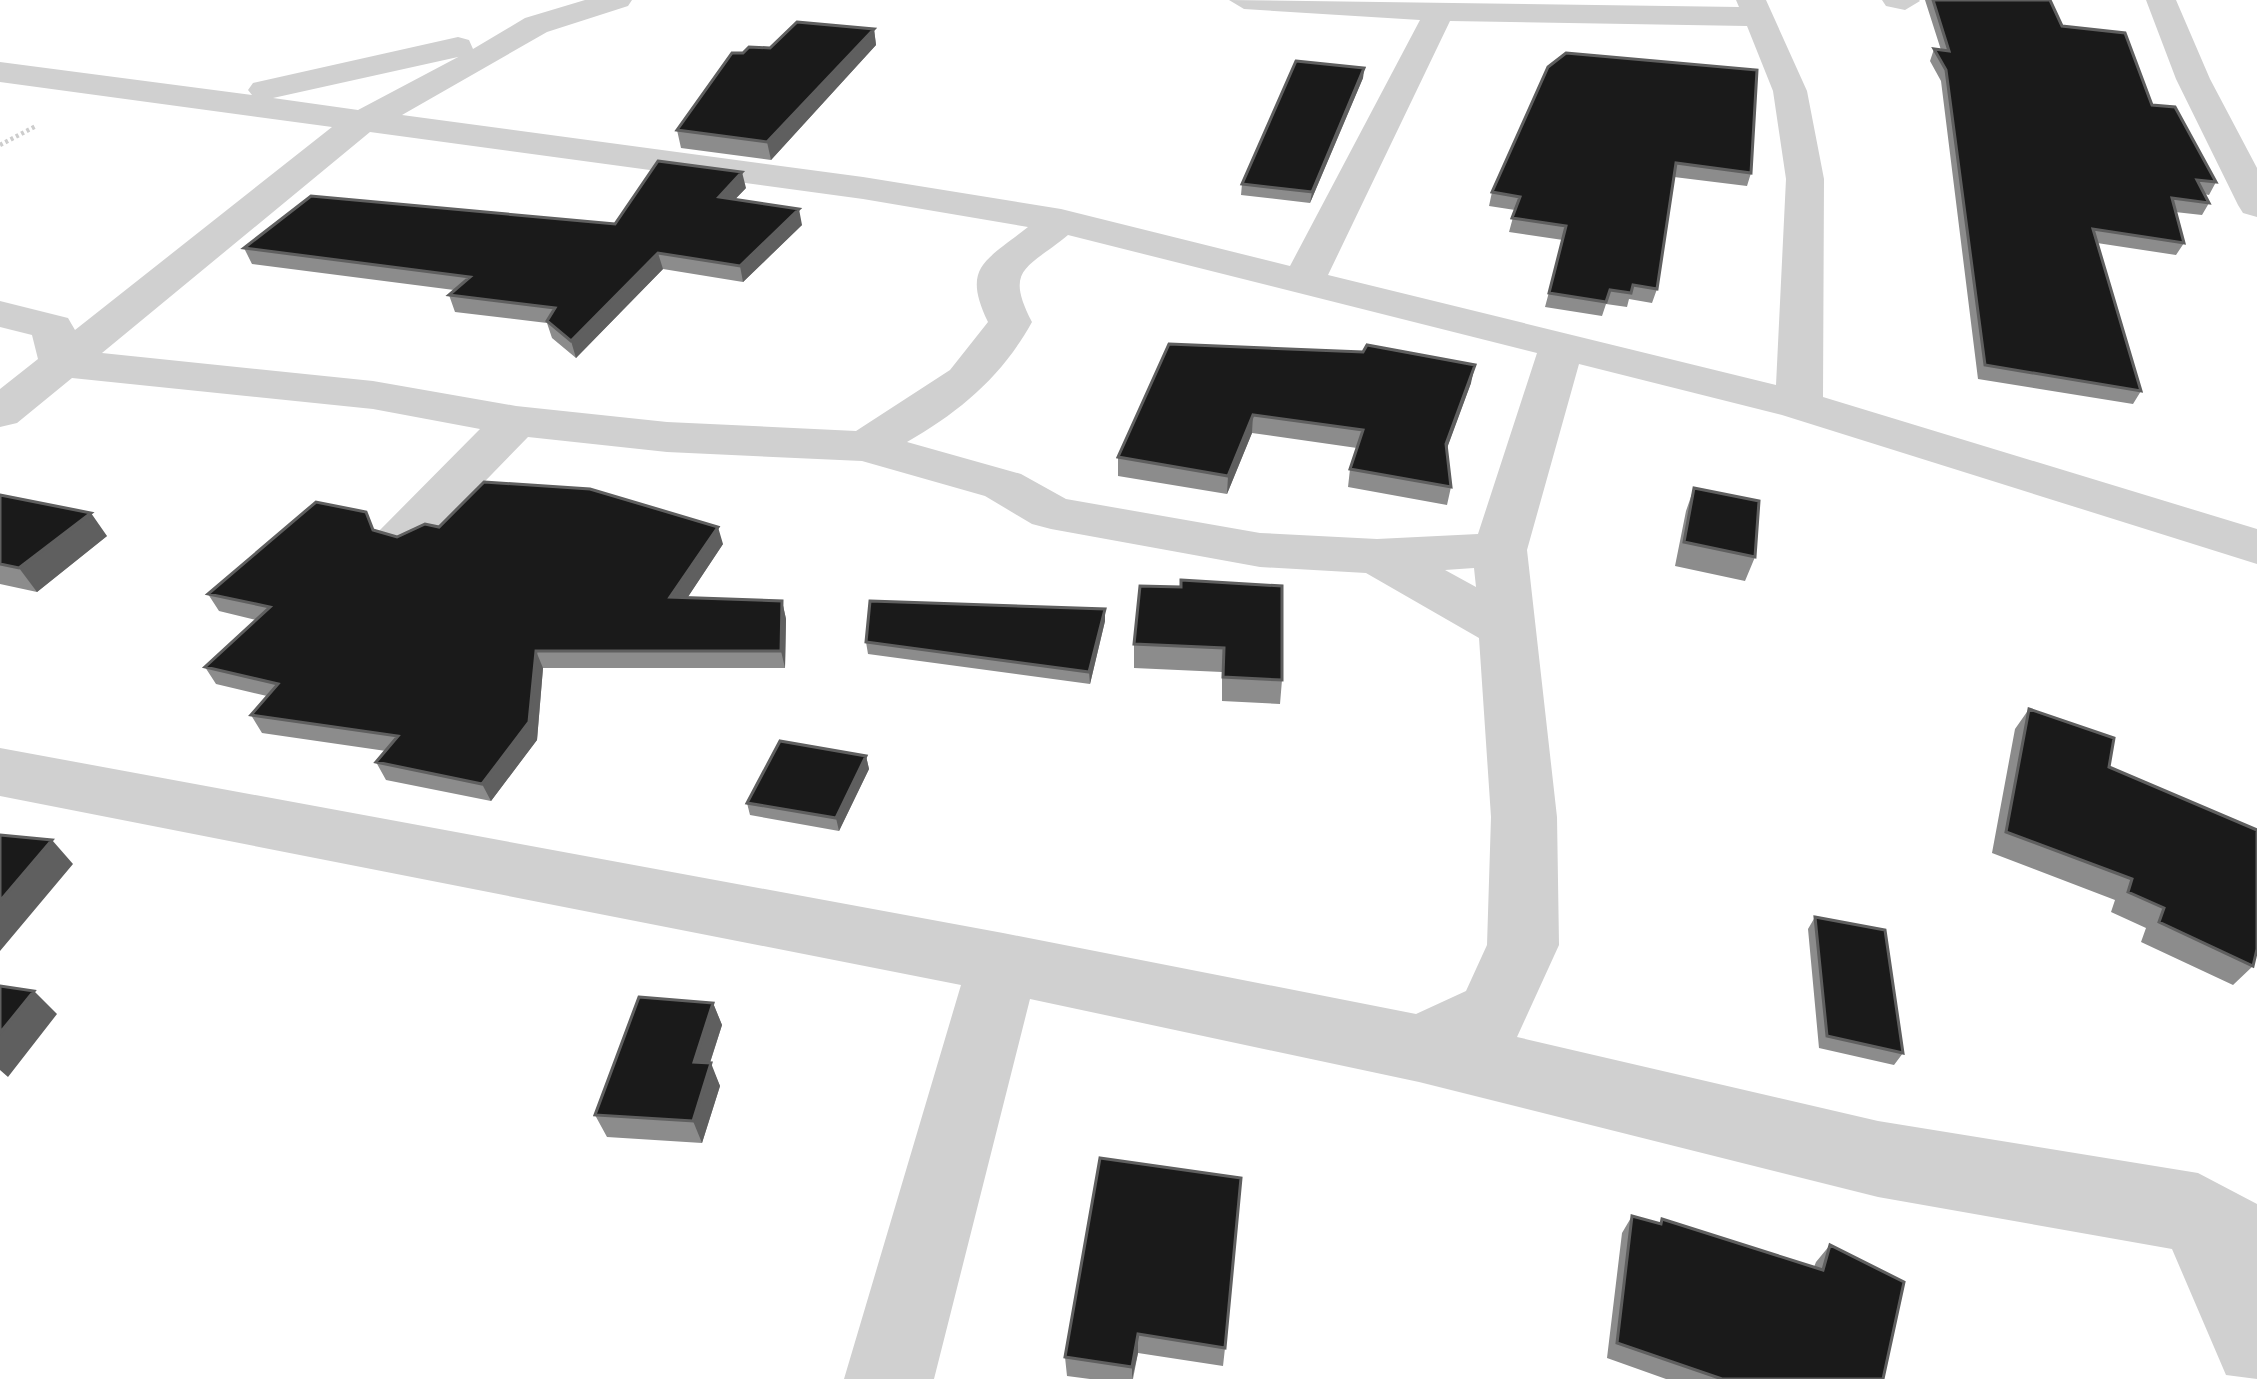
<svg xmlns="http://www.w3.org/2000/svg" width="2257" height="1379" viewBox="0 0 2257 1379" font-family="Ubuntu,sans-serif">
  <rect width="100%" height="100%" fill="#fff"/>
  <g fill="none" stroke-linecap="round" stroke-linejoin="round">
    <!-- path -->
    <path stroke="#cdcdcd" stroke-width="4.5" stroke-dasharray="3 3" stroke-linecap="butt" d="M0,145L36,126"/>
    <!-- street -->
    <path fill="#d0d0d0" fill-rule="evenodd" d="M585,0H632L628,6L547,32L402,115L863,177L1061,209L1290,266L1420,20L1244,9L1229,0L1739,7L1736,0H1766L1807,91L1824,179L1823,397L2257,529V564L1782,415L1579,364L1527,550L1557,817L1559,945L1517,1037L1878,1121L2198,1173L2257,1204V1379L2226,1375L2172,1249L1878,1197L1419,1082L1030,999L934,1379H844L961,985L0,796V748L1003,933L1416,1014L1466,991L1487,945L1491,817L1479,638L1366,573L1260,567L1051,529L1032,524L985,496L862,461L667,452L528,437L423,545L404,550L385,545L377,533L480,429L373,409L72,378L17,423L0,427V389L38,359L32,335L0,327V301L68,318L75,330L332,127L0,82V62L252,95L248,90L253,83L458,37L469,40L473,49L525,18ZM1450,21L1747,26L1773,91L1786,179L1776,385L1328,275ZM460,56L358,110L273,98L458,57ZM370,132L863,199L1028,227C986,261 961,266 988,322L950,370L856,431L667,422L516,406L373,381L102,353ZM1068,235L1537,353L1478,534L1377,539L1260,533L1066,499L1021,474L907,442C961,411 1002,376 1032,322C1004,268 1027,269 1068,235ZM1474,568L1476,587L1445,570Z
      M1882,0H1919L1920,1L1905,10L1886,6Z
      M2146,0H2176L2210,79L2257,168V217L2243,213L2238,205L2176,79Z"/>
  </g>
  <!-- wall -->
  <path fill="#8c8c8c" d="M1925,0H2050L2062,26L2152,105L2216,182L2209,195L2204,194L2209,203L2202,215L2175,212L2184,243L2176,255L2097,243L2141,391L2133,404L1978,379L1941,81L1930,61L1934,49L1941,50Z
    M874,29L876,45L771,160L681,148L677,130L743,53Z
    M1548,67L1751,173L1747,186L1674,177L1657,289L1652,303L1629,299L1627,307L1606,304L1602,316L1545,307L1563,240L1509,232L1515,210L1489,206L1492,192Z
    M1364,68L1363,78L1310,203L1241,195L1242,184Z
    M746,188L734,200L802,225L743,282L663,269L576,358L552,338L547,323L455,312L449,295L454,290L252,264L244,248L615,224Z
    M1169,344L1471,383L1446,450L1451,487L1447,505L1348,487L1350,469L1357,448L1252,433L1227,494L1118,476V457Z
    M1694,488L1755,557L1745,581L1675,566L1686,511Z
    M0,495L107,536L37,592L0,584Z
    M439,527L723,544L687,598L782,601L786,619L785,668H543L537,740L491,801L386,780L376,762L386,751L262,733L251,715L267,696L216,684L205,667L256,620L219,611L208,594L375,531L397,537Z
    M1140,586L1282,680L1280,704L1222,701V672L1134,668V644Z
    M1105,609V621L1090,684L868,654L866,642Z
    M2029,709L2109,767L2253,966L2233,985L2141,942L2146,928L2111,912L2115,900L1992,853L2015,729Z
    M866,756L869,769L839,831L750,815L747,803Z
    M1815,917L1903,1053L1894,1065L1819,1048L1808,929Z
    M713,1003L722,1025L710,1063L720,1086L702,1143L607,1137L595,1115Z
    M1100,1158L1225,1348L1223,1366L1138,1353L1133,1379H1090L1067,1376L1065,1357Z
    M1632,1216L1659,1223L1662,1219L1814,1267L1816,1262L1830,1245L1883,1379H1666L1607,1358L1622,1233Z"/>
  <!-- shaded-wall -->
  <path fill="#5f5f5f" d="M874,29L876,45L771,160L767,142Z
    M1364,68L1363,78L1310,203L1312,192Z
    M742,172L746,188L722,213L719,197Z
    M799,209L802,225L743,282L740,266Z
    M658,253L663,269L576,358L571,341Z
    M1475,365L1471,383L1442,462L1446,444Z
    M1253,415L1252,433L1227,494L1228,476Z
    M91,513L107,536L37,592L19,568Z
    M718,527L723,544L676,615L670,597Z
    M782,601L786,619L785,668L781,651Z
    M1105,609V621L1090,684L1089,672Z
    M536,651L543,668L537,740L491,801L482,784Z
    M866,756L869,769L839,831L836,818Z
    M52,840L73,864L0,951V901Z
    M34,991L57,1014L8,1077L0,1070V1033Z
    M713,1003L722,1025L703,1084L694,1062Z
    M711,1063L720,1086L702,1143L693,1121Z
    M1138,1334V1353L1132,1379V1367Z"/>
  <!-- building -->
  <path fill="#1a1a1a" stroke="#5f5f5f" stroke-width="3" d="M1933,0H2050L2062,26L2125,33L2152,105L2175,107L2216,182L2197,180L2209,203L2172,198L2184,243L2093,229L2141,391L1985,365L1946,70L1934,49L1949,51Z
    M797,22L874,29L767,142L677,130L732,53H743L749,47L770,48Z
    M1566,53L1757,70L1751,173L1676,163L1657,289L1633,285L1631,293L1610,290L1606,302L1549,293L1566,226L1512,218L1520,197L1492,192L1548,67Z
    M1296,61L1364,68L1312,192L1242,184Z
    M658,161L742,172L719,197L799,209L740,266L658,253L571,341L547,321L555,308L449,295L470,277L244,248L311,196L615,224Z
    M1169,344L1363,352L1367,345L1475,365L1446,444L1451,487L1350,469L1363,430L1253,415L1228,476L1118,457Z
    M484,482L590,489L718,527L670,597L782,601L781,651H536L529,722L482,784L376,762L398,736L251,715L278,684L205,667L270,607L208,594L316,502L366,512L373,530L397,537L425,524L439,527Z
    M1694,488L1759,501L1755,557L1684,542Z
    M0,495L91,513L19,568L0,564Z
    M1181,580L1282,586V680L1223,677L1224,648L1134,644L1140,586L1181,587Z
    M870,601L1105,609L1089,672L866,642Z
    M2029,709L2114,738L2109,767L2257,830V949L2253,966L2159,922L2164,908L2128,892L2132,879L2006,832Z
    M780,741L866,756L836,818L747,803Z
    M0,835L52,840L0,901Z
    M1815,917L1885,930L1903,1053L1827,1036Z
    M0,986L34,991L0,1033Z
    M639,997L713,1003L694,1062L711,1063L693,1121L595,1115Z
    M1100,1158L1241,1178L1225,1348L1138,1334L1132,1367L1065,1357Z
    M1632,1216L1661,1224L1662,1219L1823,1270L1830,1245L1904,1282L1883,1379H1722L1617,1343Z"/>
</svg>
